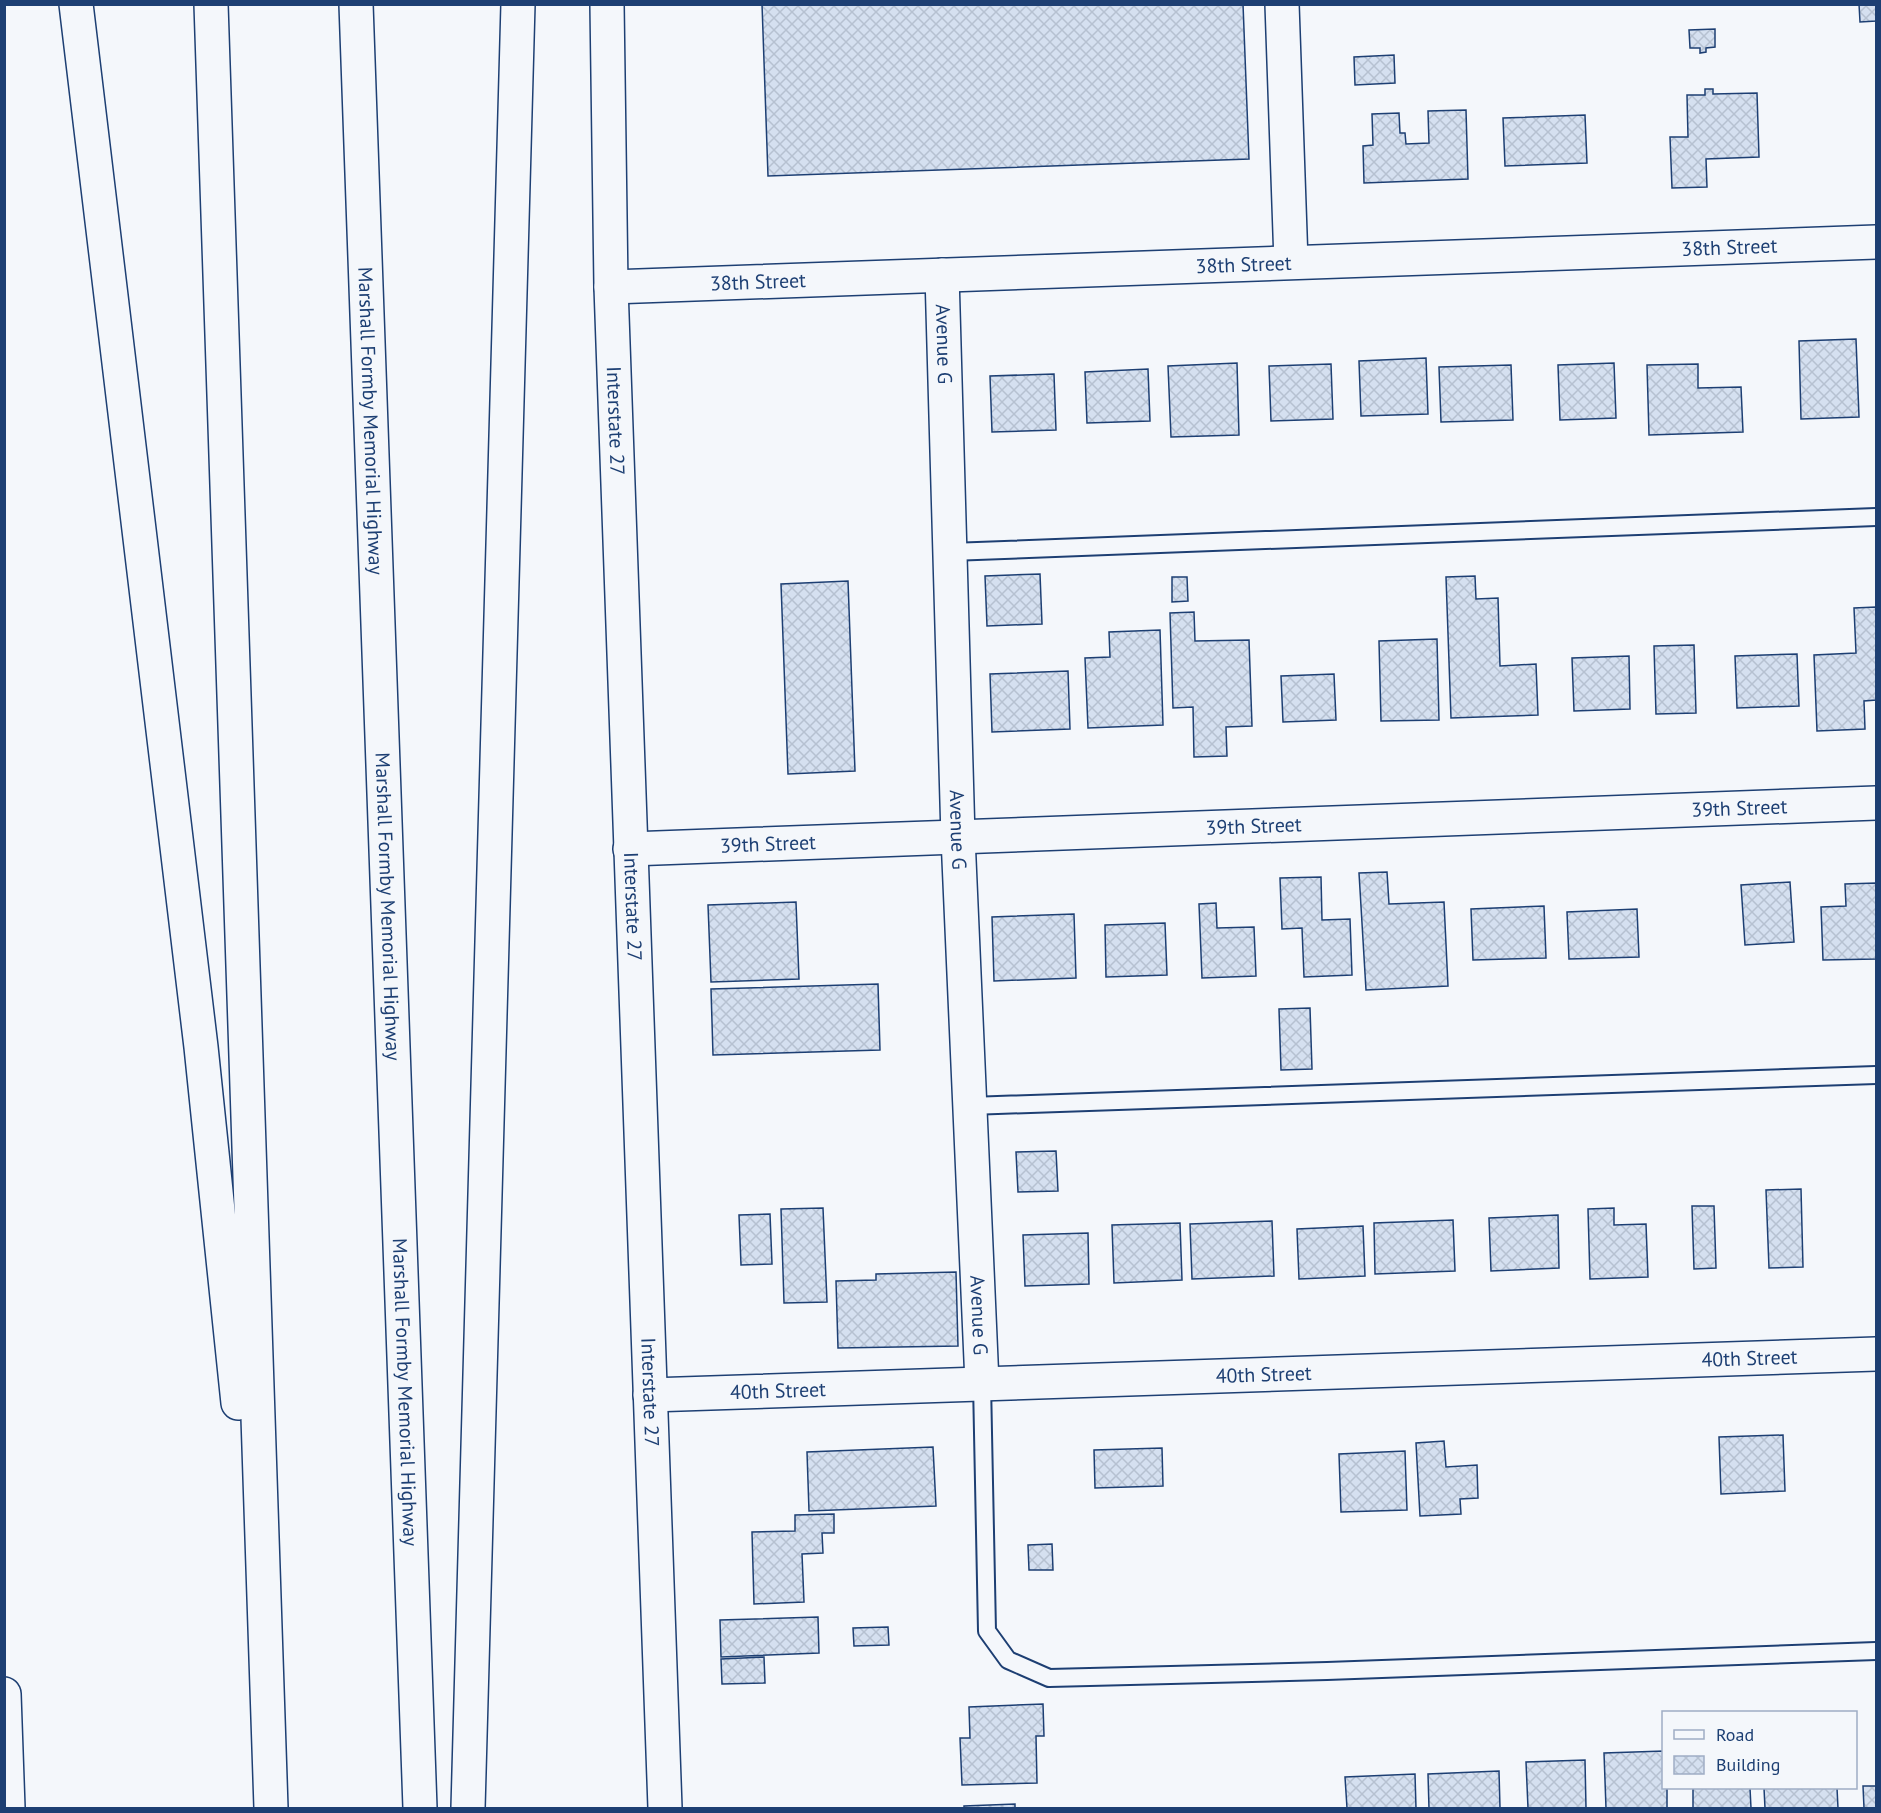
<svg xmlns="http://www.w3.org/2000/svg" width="1881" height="1813" viewBox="0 0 1881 1813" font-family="'PT Sans',sans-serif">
  <defs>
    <pattern id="building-cross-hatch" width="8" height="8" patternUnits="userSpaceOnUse" patternTransform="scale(1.5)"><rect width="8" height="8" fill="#d5e0f0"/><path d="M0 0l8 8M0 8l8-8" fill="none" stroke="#b6c1d1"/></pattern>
  </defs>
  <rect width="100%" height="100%" fill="#f4f7fb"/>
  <!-- building -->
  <path fill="url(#building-cross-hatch)" stroke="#1d3f73" stroke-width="1.5" d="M762,4H1243L1249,159L768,176Z
    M1859,4H1876V21L1860,22Z
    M1715,29V47L1706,48V52L1700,53V48H1690L1689,30Z
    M1394,55L1395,83L1355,85L1354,57Z
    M1705,89H1713V94L1757,93L1759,157L1706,159L1707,187L1672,188L1670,137H1688L1687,95H1705Z
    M1466,110L1468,179L1364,183L1363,146L1373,145L1372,114L1399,113L1400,133H1405L1406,144L1429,143L1428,111Z
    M1585,115L1587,163L1505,166L1503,118Z
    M1856,339L1859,417L1801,419L1799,341Z
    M1426,358L1428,414L1361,416L1359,361Z
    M1237,363L1239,435L1171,437L1168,366Z
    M1614,363L1616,418L1560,420L1558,365Z
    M1331,364L1333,419L1271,421L1269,366Z
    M1698,364V388L1741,387L1743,432L1649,435L1647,365Z
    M1511,365L1513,420L1441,422L1439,367Z
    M1148,369L1150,421L1087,423L1085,372Z
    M1054,374L1056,430L992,432L990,376Z
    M1040,574L1042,624L987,626L985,576Z
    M1475,576L1476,599L1498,598L1500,666L1536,664L1538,715L1451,718L1446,577Z
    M1172,577H1187L1188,601L1172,602Z
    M848,581L855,771L788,774L781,584Z
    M1876,607V700L1864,701L1865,729L1817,731L1814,655L1856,653L1854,608Z
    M1194,612L1195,641L1249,640L1252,726L1226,727L1227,756L1194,757L1193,707L1173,708L1170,613Z
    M1160,630L1163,725L1088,728L1085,658L1110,657L1109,632Z
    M1437,639L1439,720L1381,721L1379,641Z
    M1694,645L1696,713L1656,714L1654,646Z
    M1797,654L1799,706L1737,708L1735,656Z
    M1629,656L1630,709L1574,711L1572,658Z
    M1068,671L1070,729L992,732L990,674Z
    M1334,674L1336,720L1283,722L1281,676Z
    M1387,872L1389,904L1444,902L1448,986L1366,990L1359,873Z
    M1321,877L1322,920L1350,919L1352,975L1304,977L1302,928L1282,929L1280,878Z
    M1790,882L1794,942L1745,945L1741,885Z
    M1876,883V959L1823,960L1821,907L1846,906L1845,884Z
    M796,902L799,979L711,982L708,905Z
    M1216,903L1217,928L1254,927L1256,976L1202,978L1199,904Z
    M1544,906L1546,958L1473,960L1471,909Z
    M1637,909L1639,957L1569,959L1567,912Z
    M1074,914L1076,978L994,981L992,917Z
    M1165,923L1167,975L1106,977L1105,925Z
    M878,984L880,1050L713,1055L711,989Z
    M1310,1008L1312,1069L1281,1070L1279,1009Z
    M1056,1151L1058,1191L1018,1192L1016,1152Z
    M1801,1189L1803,1267L1769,1268L1766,1190Z
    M1692,1206H1714L1716,1268L1694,1269Z
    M823,1208L827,1302L784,1303L781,1209Z
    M1614,1208V1225L1646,1224L1648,1277L1590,1279L1588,1209Z
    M770,1214L772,1264L741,1265L739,1215Z
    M1558,1215L1559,1268L1491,1271L1489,1218Z
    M1453,1220L1455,1271L1375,1274L1374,1223Z
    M1272,1221L1274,1276L1192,1279L1190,1224Z
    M1180,1223L1182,1280L1114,1283L1112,1225Z
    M1363,1226L1365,1276L1299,1279L1297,1229Z
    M1088,1233L1089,1284L1025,1286L1023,1235Z
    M956,1272L958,1346L838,1348L836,1281L876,1280V1274Z
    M1783,1435L1785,1491L1721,1494L1719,1437Z
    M1444,1441L1446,1467L1477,1465L1478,1498L1460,1499L1461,1514L1420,1516L1416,1443Z
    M933,1447L936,1506L809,1511L807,1452Z
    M1162,1448L1163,1486L1095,1488L1094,1450Z
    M1405,1451L1407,1510L1341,1512L1339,1454Z
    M834,1514V1533H822L823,1553L802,1554L804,1602L754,1604L752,1532L795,1531V1515Z
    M1052,1544L1053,1570H1029L1028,1545Z
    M818,1617L819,1653L721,1657L720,1620Z
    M888,1627L889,1645L854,1646L853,1628Z
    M764,1657L765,1683L722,1684L721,1659Z
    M1043,1704L1044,1736H1036L1037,1783L962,1785L960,1738H970L969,1707Z
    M1664,1751V1788H1667V1808H1606L1604,1753Z
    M1585,1760L1586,1808H1528L1526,1762Z
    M1499,1771L1500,1808H1429L1428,1774Z
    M1415,1774L1416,1808H1347L1345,1777Z
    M1863,1786H1876V1808H1864Z
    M1693,1788H1750L1751,1808H1693Z
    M1764,1788H1837L1838,1808H1765Z
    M1015,1804V1808H964V1806Z"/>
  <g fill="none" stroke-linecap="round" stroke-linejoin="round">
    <!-- service casing -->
    <g stroke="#1d3f73" stroke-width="20">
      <path id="service" d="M950,552L1876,517
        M970,1106L1876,1075
        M982,1383L987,1631L1008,1660L1049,1678L1327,1671L1876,1651"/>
    </g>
    <!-- minor casing -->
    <g stroke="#1d3f73" stroke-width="36">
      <g id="minor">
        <path d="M1282,4L1291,262"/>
        <path id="s1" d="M942,275L958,837L982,1383"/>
        <path id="s2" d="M611,287L1876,242"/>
        <path id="s3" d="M630,849L1876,803"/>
        <path id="s4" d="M650,1395L1876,1354"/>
      </g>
    </g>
    <!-- secondary casing -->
    <g stroke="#1d3f73" stroke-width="36">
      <g id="secondary">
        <path id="s5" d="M607,4L611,287L665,1808"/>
        <path d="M4,1694L8,1808"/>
      </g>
    </g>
    <!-- motorway casing -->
    <g stroke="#1d3f73" stroke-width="36">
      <g id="motorway">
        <path d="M76,4L201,1047L238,1403"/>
        <path d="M211,4L271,1808"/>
        <path id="s6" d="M356,4L420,1808"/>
        <path d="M468,1808L518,4"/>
      </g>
    </g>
    <!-- service -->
    <use href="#service" stroke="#f4f7fb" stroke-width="16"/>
    <!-- minor -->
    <use href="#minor" stroke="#f4f7fb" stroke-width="33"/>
    <!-- secondary -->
    <use href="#secondary" stroke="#f4f7fb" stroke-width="33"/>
    <!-- motorway -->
    <use href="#motorway" stroke="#f4f7fb" stroke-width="33"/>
  </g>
  <g text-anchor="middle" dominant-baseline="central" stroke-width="4.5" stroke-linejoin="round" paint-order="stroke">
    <!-- street labels -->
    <g font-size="20" fill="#1d3f73" stroke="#f4f7fb">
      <text stroke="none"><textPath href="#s2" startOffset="1119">38th Street</textPath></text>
      <text stroke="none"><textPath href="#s2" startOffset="633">38th Street</textPath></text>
      <text stroke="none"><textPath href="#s2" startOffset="147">38th Street</textPath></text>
      <text stroke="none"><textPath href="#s1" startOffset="69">Avenue G</textPath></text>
      <text stroke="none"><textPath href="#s6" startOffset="417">Marshall Formby Memorial Highway</textPath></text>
      <text stroke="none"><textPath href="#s5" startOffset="417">Interstate 27</textPath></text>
      <text stroke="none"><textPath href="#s3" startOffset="1110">39th Street</textPath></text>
      <text stroke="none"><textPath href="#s3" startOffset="624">39th Street</textPath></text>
      <text stroke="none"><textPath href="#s1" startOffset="555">Avenue G</textPath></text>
      <text stroke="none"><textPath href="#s3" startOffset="138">39th Street</textPath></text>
      <text stroke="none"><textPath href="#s6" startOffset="903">Marshall Formby Memorial Highway</textPath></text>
      <text stroke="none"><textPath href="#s5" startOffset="903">Interstate 27</textPath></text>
      <text stroke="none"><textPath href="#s1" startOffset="1041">Avenue G</textPath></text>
      <text stroke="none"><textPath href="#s4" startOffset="1100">40th Street</textPath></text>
      <text stroke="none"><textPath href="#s4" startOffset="614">40th Street</textPath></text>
      <text stroke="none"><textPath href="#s4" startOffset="128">40th Street</textPath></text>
      <text stroke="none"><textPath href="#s6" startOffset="1389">Marshall Formby Memorial Highway</textPath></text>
      <text stroke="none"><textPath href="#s5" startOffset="1389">Interstate 27</textPath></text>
    </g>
  </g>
  <!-- border -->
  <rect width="1881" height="1813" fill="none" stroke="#1d3f73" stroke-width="12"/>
  <!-- legend -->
  <rect x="1662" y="1711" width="195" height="78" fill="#f4f7fb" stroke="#9eadc5" stroke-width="1.5"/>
  <rect x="1674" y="1730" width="30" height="9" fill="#f4f7fb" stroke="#9eadc5" stroke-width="1.5"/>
  <text x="1716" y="1741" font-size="18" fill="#1d3f73">Road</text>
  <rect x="1674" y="1756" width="30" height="18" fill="url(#building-cross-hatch)" stroke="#9eadc5" stroke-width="1.5"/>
  <text x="1716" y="1771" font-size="18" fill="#1d3f73">Building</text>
</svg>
